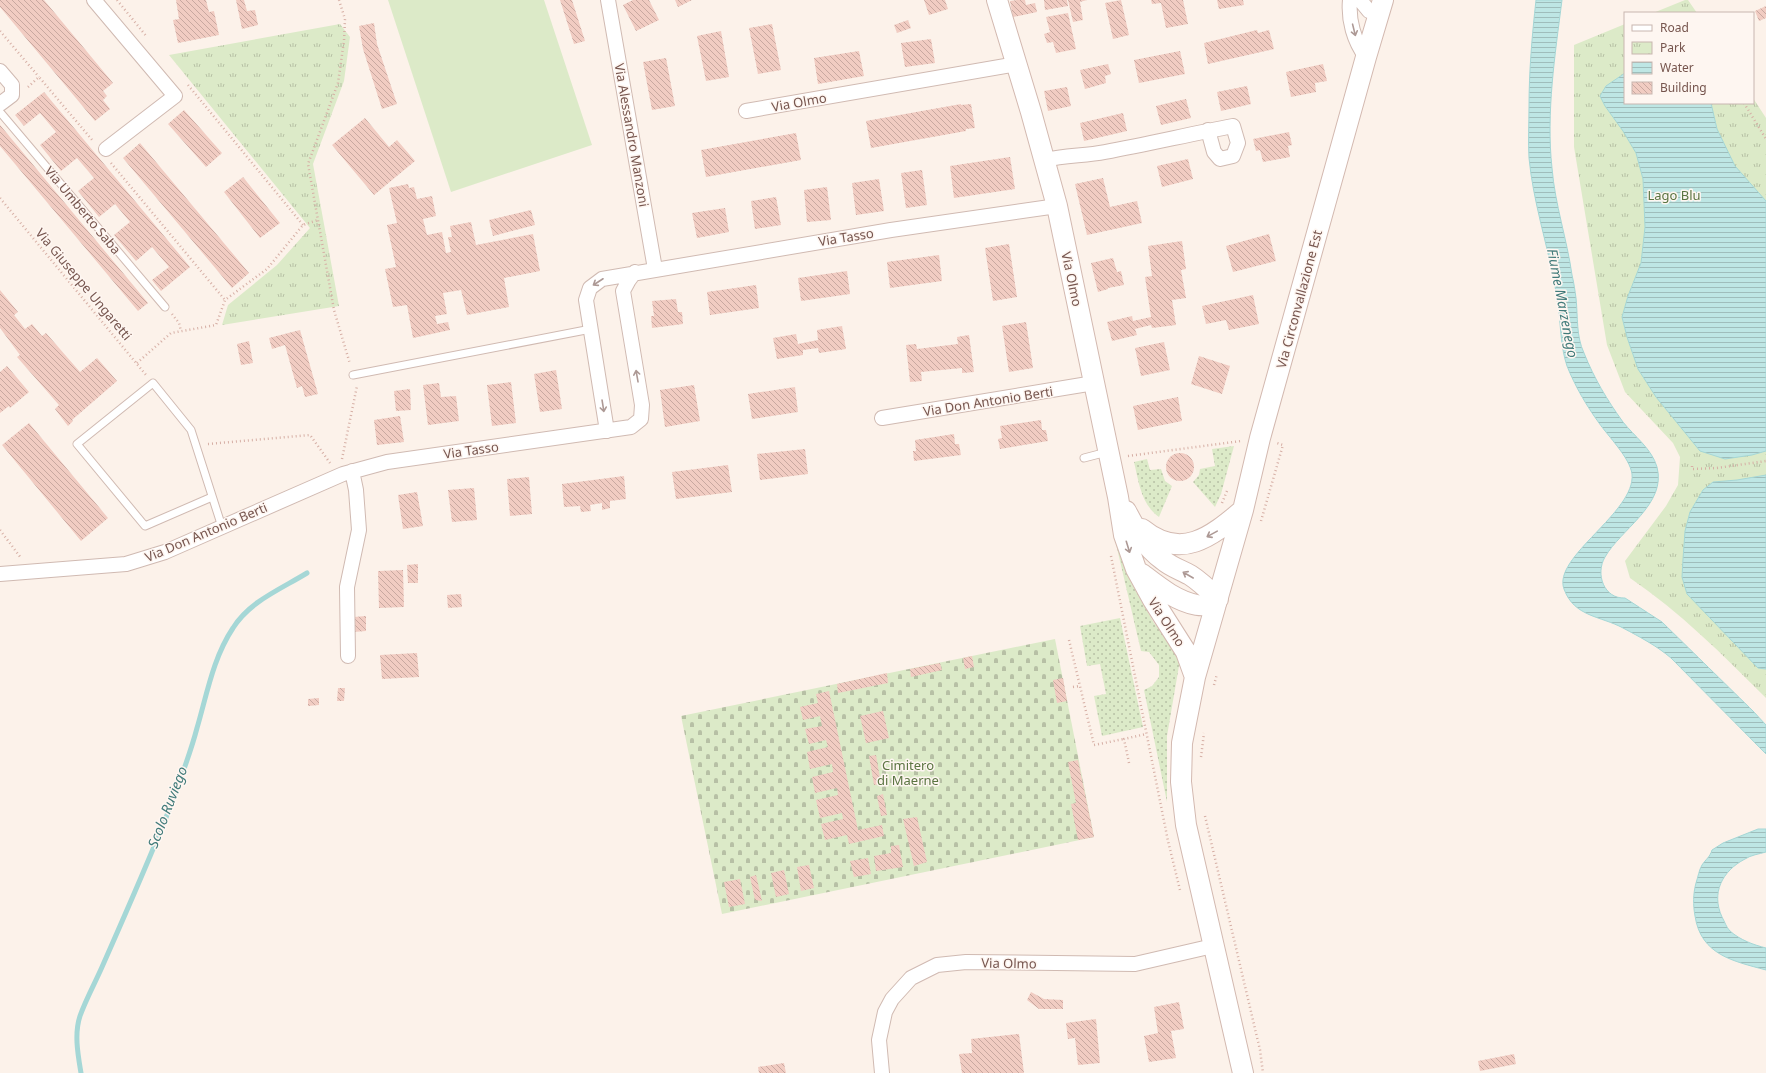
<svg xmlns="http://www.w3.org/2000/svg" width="1766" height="1073" viewBox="0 0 1766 1073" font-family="'Noto Sans',sans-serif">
  <defs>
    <pattern id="grass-dots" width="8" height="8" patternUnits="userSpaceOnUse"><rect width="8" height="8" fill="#dceac8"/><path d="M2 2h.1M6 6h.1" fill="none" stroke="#b7c0a5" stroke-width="1.8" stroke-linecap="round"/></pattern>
    <pattern id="cemetery-stones" width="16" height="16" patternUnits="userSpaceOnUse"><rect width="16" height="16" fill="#dceac8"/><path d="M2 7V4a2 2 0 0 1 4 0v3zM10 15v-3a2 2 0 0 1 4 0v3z" fill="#b7c0a5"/></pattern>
    <pattern id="park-tufts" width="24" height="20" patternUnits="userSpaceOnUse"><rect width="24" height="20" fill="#dceac8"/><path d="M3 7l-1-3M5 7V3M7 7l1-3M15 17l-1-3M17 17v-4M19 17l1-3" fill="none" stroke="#b7c0a5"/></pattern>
    <pattern id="water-rules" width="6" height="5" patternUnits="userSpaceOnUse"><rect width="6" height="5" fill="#bee6e4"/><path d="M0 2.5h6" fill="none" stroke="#9fbdbb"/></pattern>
    <pattern id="building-back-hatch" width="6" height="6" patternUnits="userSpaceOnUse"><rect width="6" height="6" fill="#f1ccc2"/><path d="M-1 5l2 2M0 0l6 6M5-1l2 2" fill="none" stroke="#c8a8a0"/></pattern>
  </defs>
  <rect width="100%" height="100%" fill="#fcf2ea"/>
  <!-- grass -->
  <path fill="url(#grass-dots)" d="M1234,446L1221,494L1215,507L1193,482L1199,475L1200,469L1215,466L1212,449Z
    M1147,459L1150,470L1161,469L1165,481L1172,486L1159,517C1141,504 1139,483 1134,462Z
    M1113,531L1133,586L1154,623L1173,647L1180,660L1167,736V802L1144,690L1152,686L1159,677V665L1149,652L1141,651Z
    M1120,618L1143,727L1102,736L1094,696L1106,694L1100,664L1087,666L1080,626Z"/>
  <!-- cemetery -->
  <path fill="url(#cemetery-stones)" d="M1055,639L1094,837L722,914L681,716Z"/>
  <!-- park -->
  <path fill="url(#park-tufts)" d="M1685,0H1688L1697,13H1653Z
    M340,24L350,37L344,81L313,164L339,306L222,325L228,305L277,265L310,228L169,55Z
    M1625,24V103H1753V98L1766,118V698C1723,655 1680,612 1630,578L1625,561L1666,506L1678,485L1680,457L1673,443L1625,392L1607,345L1574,147V45Z"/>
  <!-- garden -->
  <path fill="#dceac8" d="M388,0H544L592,145L451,192Z"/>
  <!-- water -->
  <path fill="url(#water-rules)" stroke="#a5d7d6" d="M1536,0H1562C1555,55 1546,113 1552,168C1555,205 1567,239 1572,275C1574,283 1575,291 1576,298C1578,317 1576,336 1584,353C1594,378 1607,400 1623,422C1634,436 1652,449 1657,467C1667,504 1621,529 1605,557C1595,574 1604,599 1625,598L1662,622L1753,711L1766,725V754L1671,658C1657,646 1640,637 1623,628C1601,616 1574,617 1564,589C1552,557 1636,512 1632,474C1630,458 1608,436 1599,423C1586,405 1575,386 1567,366C1561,348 1561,331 1559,313C1558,304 1556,295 1555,286C1547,243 1533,201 1529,158C1528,141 1529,124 1529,107C1529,71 1532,36 1536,0Z
    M1625,73V103H1711L1717,129L1735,166L1766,201V451L1752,455L1725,459L1700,451L1656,397L1638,369L1627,337L1622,317L1628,296L1641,263L1645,227L1643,179L1636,153L1623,131L1605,106L1600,96L1606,86Z
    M1766,475V669L1758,668L1687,594L1682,577L1683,559L1685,531L1690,512L1703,490L1713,482L1737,480Z
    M1758,829H1766V852C1759,854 1751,855 1745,859C1722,871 1711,893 1722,917C1725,922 1726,927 1730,931C1740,940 1754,945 1766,948V970C1733,961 1701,955 1695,916C1693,905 1693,894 1696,883C1698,877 1699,870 1702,865C1706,859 1710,857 1712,850L1723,843Z"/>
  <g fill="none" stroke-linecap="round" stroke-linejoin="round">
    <!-- stream -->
    <path stroke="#a5d7d6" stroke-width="5" d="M81,1073C78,1055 74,1034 80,1016C86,999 95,983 102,967C125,915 148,863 169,810C179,783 190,755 197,728C207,694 213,658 233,628C250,601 281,589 307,573"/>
  </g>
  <!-- building -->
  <path fill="url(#building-back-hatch)" d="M0,0H44L113,83L103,91L107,96L103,100L110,109L95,121L0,7Z
    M176,0H206L209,12L214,11L219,35L178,43L173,20L179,19Z
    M236,0H244L247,11L255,10L258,25L242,29Z
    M560,0H572L585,41L574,44Z
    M633,0H649L659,20L636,31L623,5Z
    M675,0H692L678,7Z
    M924,0H945L948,9L929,15Z
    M1017,0H1025L1026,5L1035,3L1037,12L1013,17L1010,1Z
    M1044,0H1067L1068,6L1045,10Z
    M1068,0H1087L1080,2L1083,20L1073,22Z
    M1121,0L1129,35L1113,39L1105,3Z
    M1151,0H1183L1188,24L1166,28L1161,3L1152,4Z
    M1217,0H1243L1244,5L1219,9Z
    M1766,6V18L1759,21L1755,11Z
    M1068,13L1076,49L1056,53L1053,42L1047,43L1044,34L1050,32L1046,17Z
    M908,20L911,28L897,33L894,25Z
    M374,23L377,44L397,104L382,109L363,49L359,26Z
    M772,24L781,70L758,74L749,28Z
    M1257,30L1258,33L1269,30L1274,49L1208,64L1204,43Z
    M721,31L729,77L706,81L697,36Z
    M931,39L935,63L905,67L901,43Z
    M859,51L864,76L818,84L814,58Z
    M1180,51L1185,74L1139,83L1134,60Z
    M666,58L675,106L652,110L643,62Z
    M1108,64L1111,74L1105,76L1106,83L1085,89L1080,70Z
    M1323,64L1327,81L1315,83L1316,92L1291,97L1286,72Z
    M1247,86L1251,104L1221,111L1217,92Z
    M1067,87L1071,106L1048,111L1044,91Z
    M44,92L190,267L161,291L152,280L169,267L152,247L136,261L114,235L130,222L115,204L99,217L78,191L94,178L77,158L61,171L40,145L56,132L40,113L24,126L15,115Z
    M1186,99L1191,118L1161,125L1156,106Z
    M961,104V105L971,104L975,128L966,129V131L871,148L866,121Z
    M184,110L222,153L206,167L168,124Z
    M1123,113L1127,131L1084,141L1080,123Z
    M365,118L389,147L397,140L415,161L374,195L332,145Z
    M0,125L148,303L138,311L0,146Z
    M1289,132L1292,145L1288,146L1290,157L1263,162L1260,150L1256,151L1253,139Z
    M796,133L801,160L706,177L701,150Z
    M140,143L249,273L232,288L123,158Z
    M1010,157L1015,189L954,198L950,166Z
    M1188,159L1193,179L1162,187L1157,166Z
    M922,170L927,205L906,208L901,173Z
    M243,177L280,223L260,238L224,192Z
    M1103,178L1110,207L1137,201L1142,223L1087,235L1075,184Z
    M879,179L884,211L856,215L852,183Z
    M408,184L409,188L414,187L417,199L432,196L436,216L423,219L427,235L442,232L446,253L451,252L448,237H452L450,226L471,222L476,245L533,234L540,271L504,278L509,307L467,315L461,290L443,293L447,314L435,316L437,324L448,322L450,330L413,338L407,305L393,307L385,269L396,267L387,225L397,223L389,188Z
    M827,187L831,220L807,222L804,190Z
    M776,197L781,225L755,229L751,201Z
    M725,208L729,232L697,238L692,213Z
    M531,210L535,225L493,236L489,220Z
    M1269,234L1276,261L1233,272L1226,246Z
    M1182,241L1186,269L1181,270L1186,298L1172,300L1176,325L1152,328L1151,325L1135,329L1137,335L1112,341L1107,322L1132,316L1133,321L1151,317L1145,277L1152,276L1148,246Z
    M1009,244L1017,297L993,301L985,248Z
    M939,255L942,281L890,288L887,262Z
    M1113,258L1117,272L1121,271L1124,285L1108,288V289L1098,292L1091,263Z
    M847,271L850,294L801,301L798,278Z
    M756,285L759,308L710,315L707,292Z
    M0,290L18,312L14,315L25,329L32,324L42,336L46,333L80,372L97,358L117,381L72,420L73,421L68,426L55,409L59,405L17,357L20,355L0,328Z
    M1253,295L1259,324L1229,330L1226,320L1206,324L1202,306Z
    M676,299L678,312H682L683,324L652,328L651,316H654L652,301Z
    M1026,322L1033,368L1009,372L1002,326Z
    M842,326L846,349L819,353L818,348L803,350V355L777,359L773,338L796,334L798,344L818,340L817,330Z
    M300,330L318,394L305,397L302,386L297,388L285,345L272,349L269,338Z
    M969,335L974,372L962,373V368L921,372L922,381L910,382L906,345L916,344L917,349L958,344L957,337Z
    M249,341L253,363L241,365L237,344Z
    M1164,342L1170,370L1141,376L1135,348Z
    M1199,356L1230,366L1222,394L1191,384Z
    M7,366L29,392L10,408L9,406L0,413V372Z
    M556,370L562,409L540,412L534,374Z
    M511,382L516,423L492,426L487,385Z
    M439,383L441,397L456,396L459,421L428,425L423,385Z
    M694,385L700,421L665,427L660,390Z
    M795,387L798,412L752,419L748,394Z
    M410,389L411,410L396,411L394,391Z
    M1178,397L1182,421L1138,430L1133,406Z
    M400,416L404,442L377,445L374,420Z
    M1041,420L1042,430H1046L1048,441L1000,449L998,439L1002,438L1000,426Z
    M29,423L108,518L81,541L2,445Z
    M954,434L955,444H959L961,455L914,461L913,451H916L915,440Z
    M805,449L808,474L760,480L757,454Z
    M1166 467a14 14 0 1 1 28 0a14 14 0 1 1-28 0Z
    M728,465L732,492L676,499L672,472Z
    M624,476L626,499L610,501V508L602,510V503L590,505L591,511L581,512L580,506L564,507L562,484Z
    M529,477L532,514L510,516L507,479Z
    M474,488L477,520L452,522L448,490Z
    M417,492L423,526L403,529L398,495Z
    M418,564V583H408L407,565Z
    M403,570L404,607L379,608L378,571Z
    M461,594L462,607L448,608L447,595Z
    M366,616V631L354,632V617Z
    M417,653L419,677L382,679L380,655Z
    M972,656L974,667L965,669L963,658Z
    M940,663L942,670L911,677L910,669Z
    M887,673L888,683L838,693L837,684Z
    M1063,678L1067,701L1057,703L1053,680Z
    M338,688H345L344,701H337Z
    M829,691L858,830L882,825L884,836L849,844L847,835L825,840L821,824L843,819L842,813L820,818L816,800L838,795L837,788L815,793L812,777L833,772L832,764L810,769L807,752L828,747L826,740L809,744L805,729L822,726L820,716L803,720L800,707L818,703L816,694Z
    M319,698V705L308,706V699Z
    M883,711L889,738L866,743L860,716Z
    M876,755L881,784L874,785L869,756Z
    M1078,760L1094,837L1078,840L1071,804L1076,803L1068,762Z
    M883,794L887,815L881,816L877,796Z
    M917,817L927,862L914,866L903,819Z
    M899,845L903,867L876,871L874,856L891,853V846Z
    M868,858L871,874L854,877L850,861Z
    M809,865L814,888L801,891L797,867Z
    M784,870L789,894L776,897L771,873Z
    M756,875L762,901L755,900L750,877Z
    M740,879L745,904L729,907L724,882Z
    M1031,992L1044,999L1063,1000V1009H1039L1027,1000Z
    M1179,1002L1184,1029L1171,1031L1176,1058L1149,1062L1144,1036L1158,1033L1154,1007Z
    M1096,1019L1100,1063L1078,1065L1075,1038L1068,1039L1066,1023Z
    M1019,1034L1024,1073H962L959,1054L972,1053L971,1039Z
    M1514,1054L1516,1064L1480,1071L1478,1061Z
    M784,1063L786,1073H759L758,1067Z"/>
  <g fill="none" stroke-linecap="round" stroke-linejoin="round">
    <!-- lane casing -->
    <g stroke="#d0bab2" stroke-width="9">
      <path id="lane" d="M0,112L165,307
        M353,375L591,329
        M1084,458L1107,452
        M212,497L145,526L77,444L153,383L191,430L222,527"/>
    </g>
    <!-- street casing -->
    <g stroke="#d0bab2" stroke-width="16">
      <path id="street" d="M94,0L175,96L106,149
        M608,0L655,269
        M1350,0C1348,20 1354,41 1366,57
        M1360,0L1369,11L1379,14
        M0,71L12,85V95L0,104
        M746,111L1017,64
        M1045,160C1065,155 1085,156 1105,152C1148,144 1191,134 1233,126L1238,143L1233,156L1220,159L1214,152L1208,130
        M882,418L1094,383
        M607,431L586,300L590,288L602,279L891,230L1057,206
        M0,574L126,564L165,552L343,474L387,462L631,427L641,419L642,405L623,291L629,280L635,272
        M348,656L347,587L359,530L356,490L352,471
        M882,1073L879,1040L885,1012L892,999L911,978L937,965L966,962L1135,964L1213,946"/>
    </g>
    <!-- secondary casing -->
    <g stroke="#d3b9b0" stroke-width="22">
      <path id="secondary" d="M997,0L1031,112L1057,206L1118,497L1124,535L1136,569L1153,600L1186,652L1195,677
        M1126,511C1136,530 1145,547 1163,560C1171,567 1181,570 1190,575C1201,582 1209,590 1218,599
        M1142,529C1181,561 1211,537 1243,510
        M1142,574C1159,587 1176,601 1197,605C1203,606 1210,605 1216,604
        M1243,1073L1186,825L1181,782L1182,743L1195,677L1243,510L1260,438L1366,57L1383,0"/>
    </g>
    <!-- path -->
    <path stroke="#d6afa5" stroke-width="2.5" stroke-dasharray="1 3" stroke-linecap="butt" d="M117,0L147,37
      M339,0L345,19L344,41L338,83L308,164L334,310L350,364
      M0,31L39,77
      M188,85L303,225
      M28,87L39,77L93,141
      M1744,103L1766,139
      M111,163L225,300
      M0,198L146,375
      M172,314L179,323L181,331
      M137,363L171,333L216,325L225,300L267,269L303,225L318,220
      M208,444L310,435L330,463
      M1128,456L1241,441
      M342,459L357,386
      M1692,466V469L1717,468L1766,461
      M1222,503L1227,491
      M1261,521L1283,445L1277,443
      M0,530L21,558
      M1111,556L1168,841L1180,890
      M1069,640L1094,745L1124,739
      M1214,685L1217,674
      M1073,687L1080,686
      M1201,757L1204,733
      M1129,763L1124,739L1146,734
      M1205,816L1260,1050L1263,1073"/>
    <!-- lane -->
    <use href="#lane" stroke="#fff" stroke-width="7"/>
    <!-- street -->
    <use href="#street" stroke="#fff" stroke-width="14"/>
    <!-- secondary -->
    <use href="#secondary" stroke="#fff" stroke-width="20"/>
  </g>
  <!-- one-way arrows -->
  <defs><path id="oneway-shaft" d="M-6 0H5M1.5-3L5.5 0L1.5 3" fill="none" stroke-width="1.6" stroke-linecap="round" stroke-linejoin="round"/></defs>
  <g stroke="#ad9995">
    <use href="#oneway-shaft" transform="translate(1354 30) rotate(76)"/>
    <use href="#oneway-shaft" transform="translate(598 282) rotate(147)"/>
    <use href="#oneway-shaft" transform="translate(637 376) rotate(-100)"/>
    <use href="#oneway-shaft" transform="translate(603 406) rotate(81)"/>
    <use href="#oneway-shaft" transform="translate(1212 534) rotate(151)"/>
    <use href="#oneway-shaft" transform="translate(1128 547) rotate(73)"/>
    <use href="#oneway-shaft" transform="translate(1188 575) rotate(-150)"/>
  </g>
  <g text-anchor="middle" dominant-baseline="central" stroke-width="3" stroke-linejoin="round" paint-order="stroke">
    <!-- street labels -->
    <g font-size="13" fill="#76554e" stroke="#fef6f1">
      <text transform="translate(799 102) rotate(-10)">Via Olmo</text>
      <text transform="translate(632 135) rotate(80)">Via Alessandro Manzoni</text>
      <text transform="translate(83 210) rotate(50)">Via Umberto Saba</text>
      <text transform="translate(846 237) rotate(-9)">Via Tasso</text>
      <text transform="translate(1072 279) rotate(78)">Via Olmo</text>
      <text transform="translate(84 284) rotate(50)">Via Giuseppe Ungaretti</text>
      <text transform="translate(1299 299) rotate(-75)">Via Circonvallazione Est</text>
      <text transform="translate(988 401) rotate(-9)">Via Don Antonio Berti</text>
      <text transform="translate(471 450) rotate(-8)">Via Tasso</text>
      <text transform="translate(206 532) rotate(-23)">Via Don Antonio Berti</text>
      <text transform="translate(1167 622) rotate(57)">Via Olmo</text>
      <text transform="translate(1009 963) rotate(1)">Via Olmo</text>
    </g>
    <!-- park labels -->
    <g font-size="13" fill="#5b7542" stroke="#fef6f1">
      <text x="1674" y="195">Lago Blu</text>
      <text x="908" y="765">Cimitero<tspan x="908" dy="15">di Maerne</tspan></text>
    </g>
    <!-- water labels -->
    <g font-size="14" font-style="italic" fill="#417b7a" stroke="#fef6f1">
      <text transform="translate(1563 303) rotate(79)">Fiume Marzenego</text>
      <text transform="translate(167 807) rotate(-69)">Scolo Ruviego</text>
    </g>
  </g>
  <!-- legend -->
  <rect x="1624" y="12" width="130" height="92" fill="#fef6f1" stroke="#c8b6b0"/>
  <rect x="1632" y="25" width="20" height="6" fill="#ffffff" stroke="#c8b6b0"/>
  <text x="1660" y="32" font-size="12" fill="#76554e">Road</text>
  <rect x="1632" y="42" width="20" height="12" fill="url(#park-tufts)" stroke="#c8b6b0"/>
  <text x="1660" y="52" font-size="12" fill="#76554e">Park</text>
  <rect x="1632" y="62" width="20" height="12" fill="url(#water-rules)" stroke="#c8b6b0"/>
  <text x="1660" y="72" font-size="12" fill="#76554e">Water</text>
  <rect x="1632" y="82" width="20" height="12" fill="url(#building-back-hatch)" stroke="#c8b6b0"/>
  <text x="1660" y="92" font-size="12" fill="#76554e">Building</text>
</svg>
